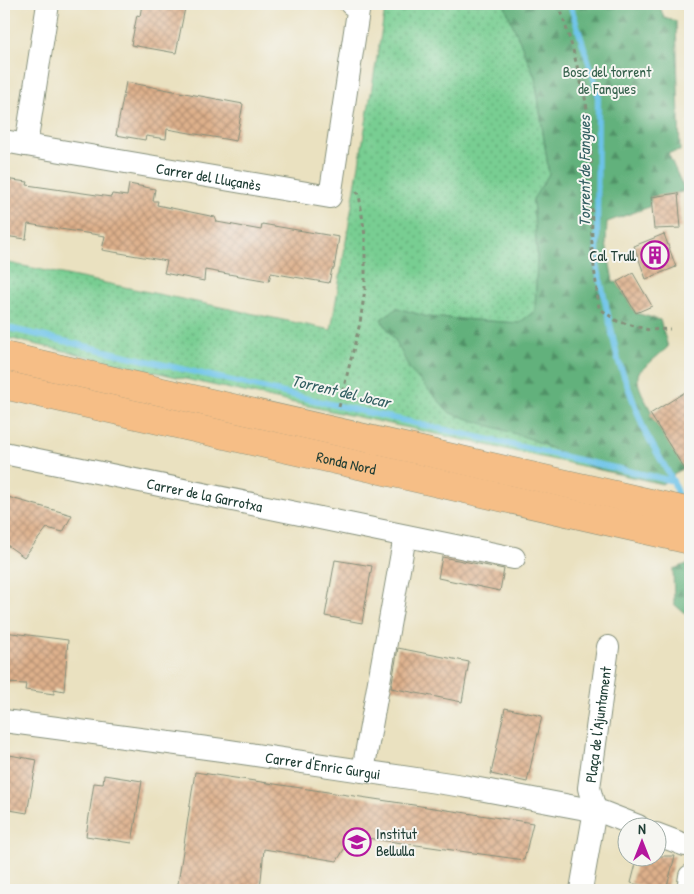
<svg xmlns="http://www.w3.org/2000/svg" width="694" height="894" viewBox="0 0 694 894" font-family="'Patrick Hand',sans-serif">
  <defs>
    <pattern id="green-dots" width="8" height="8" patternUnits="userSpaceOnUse" patternTransform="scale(1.25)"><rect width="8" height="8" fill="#78ce92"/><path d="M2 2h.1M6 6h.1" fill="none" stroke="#62a878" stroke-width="1.8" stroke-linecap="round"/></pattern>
    <pattern id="forest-firs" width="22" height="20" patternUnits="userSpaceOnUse" patternTransform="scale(1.25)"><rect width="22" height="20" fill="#62b17c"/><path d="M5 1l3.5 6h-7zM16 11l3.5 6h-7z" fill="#509166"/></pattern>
    <pattern id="building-cross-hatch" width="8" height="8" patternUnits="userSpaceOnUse" patternTransform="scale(1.25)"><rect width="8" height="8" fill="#deb08b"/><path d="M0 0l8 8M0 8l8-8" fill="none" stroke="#b39072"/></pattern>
  </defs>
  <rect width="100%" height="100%" fill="#f6f6f2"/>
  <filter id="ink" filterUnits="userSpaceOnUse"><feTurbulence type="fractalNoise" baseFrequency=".02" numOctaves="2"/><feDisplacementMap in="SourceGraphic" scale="10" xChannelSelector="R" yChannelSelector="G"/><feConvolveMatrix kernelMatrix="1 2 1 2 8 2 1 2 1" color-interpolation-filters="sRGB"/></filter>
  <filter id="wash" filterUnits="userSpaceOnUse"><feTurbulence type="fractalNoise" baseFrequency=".0096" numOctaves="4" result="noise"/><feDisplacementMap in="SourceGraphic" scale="20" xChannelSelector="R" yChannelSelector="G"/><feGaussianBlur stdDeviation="1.12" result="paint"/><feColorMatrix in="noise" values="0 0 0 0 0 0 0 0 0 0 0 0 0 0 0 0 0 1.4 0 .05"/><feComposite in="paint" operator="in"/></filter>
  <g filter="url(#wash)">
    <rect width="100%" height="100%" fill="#eae1c0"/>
    <!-- green -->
    <path fill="url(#green-dots)" stroke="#4c8663" d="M386,4H504L535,77L549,174L533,200L537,256L535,311L519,323L428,317L397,308L381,319L397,343L531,439L596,469L203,383L4,337V262L331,330Z"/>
    <!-- forest -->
    <path fill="url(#forest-firs)" stroke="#407758" d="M504,4H659L664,18L676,21L680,151L668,153L685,191L678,193L651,197L649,207L607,222L606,243L613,281L617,282L636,313L660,320L668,347L639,372C634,384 647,402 652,413L650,414L684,467L662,484L596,469L531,439L450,413L410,370L397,343L381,319L397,308L428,317L519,323L535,311L537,256L533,199L549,174L535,77Z
      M690,563V618L674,604L673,569Z"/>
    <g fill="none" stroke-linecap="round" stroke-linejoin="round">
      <!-- stream -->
      <path stroke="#6cc3e9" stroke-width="6" d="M570,4L598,91L597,265L618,360L644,430L673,481L680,502
        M4,327L339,406L673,481"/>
    </g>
    <g id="blocks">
      <!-- building -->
      <path fill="url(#building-cross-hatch)" d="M142,4H160L185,8L176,53L131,45L137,15L140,16Z
        M126,82L243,104L236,141L167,129L166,139L146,136L145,140L116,135Z
        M4,179L28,182L27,185L111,197L112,194L127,196L129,184L155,189L153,201H158L157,205L215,217L217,222L261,230L262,224L339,237L334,269H332L329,283L271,273L269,281L205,270L204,281L164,273L167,261L102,250L105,236L28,224L26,239L4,236Z
        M678,193L681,228L654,229L651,197Z
        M664,234L676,267L646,279L634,246Z
        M633,273L652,306L636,313L617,282Z
        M690,389V478L650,414Z
        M4,496L72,515L63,532L47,528L24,557L4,543Z
        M442,557L504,569L500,591L438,578Z
        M335,560L372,566L362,623L325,616Z
        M4,632L68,640L64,691L54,689V694L25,690L26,684L4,683Z
        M398,648L469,662L462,702L391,688Z
        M505,708L542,716L527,782L491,774Z
        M4,754L37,760L27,813L4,809Z
        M195,772L533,823L524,860L352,836L337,861L264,849L260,890H177Z
        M104,775L142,781L132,843L86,836L94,783L103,784Z
        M638,856H675L666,890H656L631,883Z"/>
    </g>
  </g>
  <g filter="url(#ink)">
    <use href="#blocks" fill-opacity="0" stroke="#848f7a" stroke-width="1"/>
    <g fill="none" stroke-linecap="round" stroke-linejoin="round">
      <!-- minor casing -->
      <g stroke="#848f7a" stroke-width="24">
        <g id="minor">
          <path id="s1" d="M48,4L26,145L330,197L359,5L351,4"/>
          <path d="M4,141L26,145"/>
          <path id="s2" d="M4,453L514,558"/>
          <path id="s3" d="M4,721L222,750L463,786L602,812L638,826"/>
          <path d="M363,771L405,536"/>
          <path d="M656,834L685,845L690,844"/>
          <path id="s4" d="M581,890L595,810L589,788L608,647"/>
          <path d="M688,890L690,876"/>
        </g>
      </g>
      <!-- major casing -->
      <g stroke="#848f7a" stroke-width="29">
        <g id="major">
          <path d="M4,356L690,512"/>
          <path id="s5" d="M4,385L690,540"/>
        </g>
      </g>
      <!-- path -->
      <path stroke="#848f7a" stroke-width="3" stroke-dasharray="4 4" stroke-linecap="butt" d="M559,4L573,50L586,102L591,144L592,251L599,308L617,321L649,330L670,329
        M339,407L360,323L365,289V236L359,194L354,189"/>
      <!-- minor -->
      <use href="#minor" stroke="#fff" stroke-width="22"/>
      <!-- major -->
      <use href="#major" stroke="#f6be86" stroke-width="28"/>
    </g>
  </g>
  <!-- icons -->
  <defs>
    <g id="building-ring" transform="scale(1.4375)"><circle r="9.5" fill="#f6f6f2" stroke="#b5179e" stroke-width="1.5"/><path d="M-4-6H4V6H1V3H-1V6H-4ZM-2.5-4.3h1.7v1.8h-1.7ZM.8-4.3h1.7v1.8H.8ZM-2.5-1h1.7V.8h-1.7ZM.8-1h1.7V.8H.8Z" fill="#b5179e"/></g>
    <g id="school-ring" transform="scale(1.4375)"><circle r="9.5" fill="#f6f6f2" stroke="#b5179e" stroke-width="1.5"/><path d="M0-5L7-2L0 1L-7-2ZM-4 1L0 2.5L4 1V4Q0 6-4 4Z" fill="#b5179e"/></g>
  </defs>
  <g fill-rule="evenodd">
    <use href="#building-ring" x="655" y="255"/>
    <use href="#school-ring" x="357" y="842"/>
  </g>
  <g text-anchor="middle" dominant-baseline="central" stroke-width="4" stroke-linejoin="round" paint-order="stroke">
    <!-- park labels -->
    <g font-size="15" fill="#35614c" stroke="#f6f6f2">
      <text x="607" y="71">Bosc del torrent<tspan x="607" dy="17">de Fangues</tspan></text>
    </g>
    <!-- street labels -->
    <g font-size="15" fill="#1f3d34" stroke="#f6f6f2">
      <text stroke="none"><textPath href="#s1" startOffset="328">Carrer del Lluçanès</textPath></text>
      <text stroke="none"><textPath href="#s5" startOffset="351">Ronda Nord</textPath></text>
      <text stroke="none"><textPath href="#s2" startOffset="205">Carrer de la Garrotxa</textPath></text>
      <text stroke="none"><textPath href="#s4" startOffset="168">Plaça de l'Ajuntament</textPath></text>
      <text stroke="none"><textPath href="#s3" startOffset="322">Carrer d'Enric Gurgui</textPath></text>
    </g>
    <!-- poi labels -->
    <g font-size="15" fill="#1f3d34" stroke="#f6f6f2" text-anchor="end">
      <text x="636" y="255">Cal Trull</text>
      <text x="376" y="833" text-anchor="start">Institut<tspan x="376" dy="17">Bellulla</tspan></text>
    </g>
    <!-- water labels -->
    <g font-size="16" font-style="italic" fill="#325e61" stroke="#f6f6f2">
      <text transform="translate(584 171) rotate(-90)">Torrent de Fangues</text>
      <text transform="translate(341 391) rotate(13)">Torrent del Jocar</text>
    </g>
  </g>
  <!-- margin -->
  <rect width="694" height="894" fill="none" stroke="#f6f6f2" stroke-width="20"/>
  <!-- north arrow -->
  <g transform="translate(642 842)"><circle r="24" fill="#f6f6f2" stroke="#a0aca6"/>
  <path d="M0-4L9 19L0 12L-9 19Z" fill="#b5179e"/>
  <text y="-8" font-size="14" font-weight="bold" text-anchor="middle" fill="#1f3d34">N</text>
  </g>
</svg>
